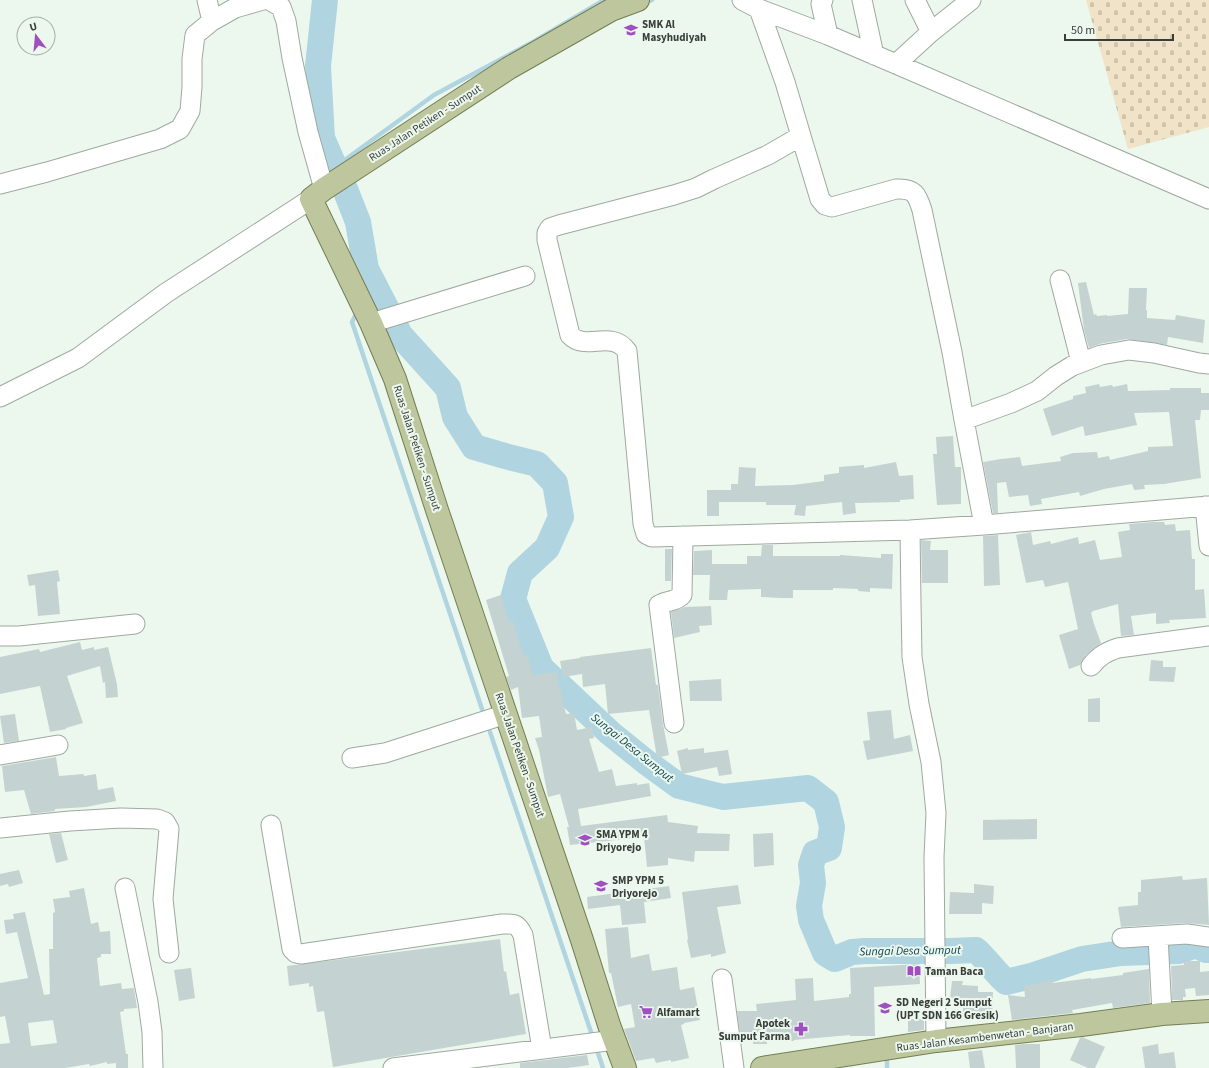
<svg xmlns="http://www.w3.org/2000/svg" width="1209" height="1068" viewBox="0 0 1209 1068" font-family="'Source Sans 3',sans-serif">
  <defs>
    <pattern id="cemetery-stones" width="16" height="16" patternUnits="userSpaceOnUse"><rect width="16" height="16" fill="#f1e3c7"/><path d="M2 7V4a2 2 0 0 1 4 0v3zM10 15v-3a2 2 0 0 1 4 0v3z" fill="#cfc4ac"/></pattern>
  </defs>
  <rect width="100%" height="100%" fill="#ecf8ee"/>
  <!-- cemetery -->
  <path fill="url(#cemetery-stones)" d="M1086,0H1209V127L1128,149Z"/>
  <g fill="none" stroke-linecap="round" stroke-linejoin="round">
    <!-- stream -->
    <path stroke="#b0d5e0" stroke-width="4.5" d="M643,4L652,0
      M335,167L434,95L533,42L604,0
      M368,289L372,281
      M355,316L352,322L482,709
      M490,732L593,1038
      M596,1047L603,1068
      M887,1060V1068"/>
    <!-- river -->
    <path stroke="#b0d5e0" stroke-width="26" d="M325,0L318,66L322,138L335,168
      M345,189L358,222L366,269L400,335L448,388L455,417L474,447L505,456L537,464L555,483L561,517L547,548L520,573L513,599L541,668L610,733L646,762L679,786L723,797L808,788L826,802L832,827L829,848L815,853L811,865L813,883L809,906L811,920L825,953L835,959L852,952L865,951H950L976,950C987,960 995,972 1006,982L1031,976L1082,959L1121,953L1179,951L1196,945L1206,950H1209"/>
  </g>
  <!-- building -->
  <path fill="#c4d3d1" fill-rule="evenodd" d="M1086,282L1094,315L1096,314L1097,316L1107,315V316L1128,314L1129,288H1147L1146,310H1147V318L1175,320L1176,315L1205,320L1203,343L1168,337L1167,345L1127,339L1099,344L1089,348L1084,330L1078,283Z
    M1099,384L1100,387L1112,385L1113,387L1127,384L1128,391L1170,390V388H1201V393H1209V410H1201L1200,420H1195L1201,478L1164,484L1144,485L1145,489L1134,490L1132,484L1104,489L1080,496L1079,492L1041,499L1042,504L1030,506L1028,495L1009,497L1006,482L997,483L998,513H993L983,462L1001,459L1020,457L1022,466L1061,461L1060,457L1073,453L1097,452L1098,458L1109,456L1110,460L1148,451V447L1173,446L1169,412L1134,413L1137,425L1085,436L1083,426L1052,436L1043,409L1073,399V396L1086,393L1085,387Z
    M953,436L955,467H961V504L937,505L933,454H937L936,437Z
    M896,462L899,476L913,475L914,499L900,500V502L855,503L856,513L843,515L842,502L806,506L805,516L794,515L796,505H766V502H719V516H707V490H731V484H738L739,467L756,468L755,486L793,485L824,481V475L839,473V467L864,465V468Z
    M1153,522H1164L1165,525L1175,524L1176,531L1190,530L1192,559H1195V590L1204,589L1206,618L1169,620L1170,623L1156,624V613L1131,616L1134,635L1121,636L1118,604L1093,611L1091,613L1094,624L1101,643L1086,655L1080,665L1069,669L1059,635L1078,629L1068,582L1045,587L1043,580L1026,583L1016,535L1031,532L1033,545L1050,541L1051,544L1078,537L1079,544L1095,540L1100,560L1122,557L1118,532L1130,530L1129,524Z
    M998,535L1000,585L984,586L983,536Z
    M921,540L931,541L930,550H948V583H922Z
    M762,545H773V556H840V555L881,558V554H893L892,589L870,588V592L858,591V589L833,588V590H793V598H780L761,597V589L728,590L727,600H709L710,575H693L694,551L712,550V564H747V556H761Z
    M665,549H672L671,581H665Z
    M58,570L60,581L57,582L60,614L38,616L35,585L29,586L27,575Z
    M501,595L509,623L513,621L523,656L527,655L533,675L556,672L566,714L574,713L577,730L592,727L594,738L589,739L599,772L612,769L616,786L637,783V785L649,783L651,796L578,809L581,826L667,815L668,822L698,826L697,833L730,834L729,851H695L694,862L668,858V865L647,867L644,837L570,845L567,827H569L560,794L548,797L539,750L535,738L542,737L539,716L522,718L518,687L511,690L506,677L509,676L486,600Z
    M711,606L712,625L699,626L700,632L674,638L671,612L685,607Z
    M80,642L82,650L94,647V650L108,647L117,684L118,697L106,698L105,682L103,683L100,666L67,676L83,723L66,728V729L50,732L40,686L0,694V657L39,649L40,652Z
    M651,648L656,685H658L663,724L669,755L657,758L649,710L608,714L605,684L583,687L582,674L563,677L560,661L580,658V657Z
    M1151,660L1163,661V667H1176L1174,682L1149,681Z
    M721,679L722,701H690L689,681Z
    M1100,698V722H1088V699Z
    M891,710L894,739L910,735L913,751L867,760L863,741L870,740L867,712Z
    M15,714L19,741L4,743L0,716Z
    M688,748V750L704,748V753L728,750L732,774L719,776L717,767L682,774L677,751Z
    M56,757L59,776L84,774V776L96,774L98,790L113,787L116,801L86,807L55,809V811L31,814L24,790L5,792L2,766Z
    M1037,819V839L983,840V820Z
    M61,833L68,860L56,863L49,834Z
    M773,833L774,865L754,867L753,834Z
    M19,870L23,883L9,887L8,884L0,886V874Z
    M1182,876L1183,880L1207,878L1209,925L1186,923L1121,927L1118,907L1138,905V892H1141V880Z
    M974,884L994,886L993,904L982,903V914H949L950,892L974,893Z
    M738,885L741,904L717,907L726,953L711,957V954L691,958L687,940L688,939L682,892Z
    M669,886L671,898L644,902L646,923L622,925L620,905L588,909L587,897Z
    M84,888L91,924L98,922L100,932L110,931L111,954H101V957L97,958L100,986L121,983L122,989L134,988L137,1008L124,1009V1011L120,1012L126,1054H128V1068H116V1063L107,1064V1062L90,1066L89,1064L65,1068H0V1044L10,1043L5,1016L0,1017V983L28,978L17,932L6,934L4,920L14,919L13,914L25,912L44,995L50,994L49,949H53V913L55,912L53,899L70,897L69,891ZM53,1020L57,1043L31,1046L28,1023Z
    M628,927L631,958L649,954L652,971L677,967L680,990L694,987L700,1020L684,1023V1024L681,1025L689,1058L671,1062V1060L656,1063L654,1058L636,1061L624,1029L635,1027L631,1004L618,1007L611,973H609L605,929Z
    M500,939L504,972L506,971L510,995L519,993L526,1034L333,1067L324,1011L317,1012L313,986L309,987V983L289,986L287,966Z
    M1184,961H1200V972L1209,971V995L1196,996L1195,988L1185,989L1186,997H1183V1000H1172L1171,966L1184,965Z
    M919,964L920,984L874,987L875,1036H850V1035L794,1040V1041H767V1044H753V1041H741L737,1011H757L756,1004L796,1000L795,979L813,978L814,1001L849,997V994H851L850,968Z
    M191,968L195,998L179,1001L174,970Z
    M1149,969L1150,1003L1113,1008L1112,1003L1072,1010L1073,1013L1012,1020L1008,995L1025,997L1024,986L1038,984V983L1052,980L1053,983L1091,978V979L1123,975V973Z
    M952,981H963L962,985L978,986V992H993L992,1021L962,1018L964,999L950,998Z
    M908,1019H924V1030L908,1032Z
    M1082,1037L1105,1047L1095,1068H1088L1070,1060L1080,1038Z
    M1023,1044H1040V1068H1016L1015,1045Z
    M1158,1044L1159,1054L1174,1052L1176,1068H1145L1142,1047Z
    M982,1050L985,1068H970L968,1052Z
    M587,1055L589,1065L568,1068H520V1063Z"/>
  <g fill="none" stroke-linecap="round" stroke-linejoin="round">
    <!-- minor casing -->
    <g stroke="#9ea9a0" stroke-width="21">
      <path id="minor" d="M207,0L212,21
        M269,0L281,7L286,21L292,58L308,132L324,189
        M742,0L759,9L828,35L896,64L1209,199
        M823,0L821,4L828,35
        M862,0L874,55
        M915,0L931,32
        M759,9L785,82L801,136L768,155L714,179L696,188L674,195L559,225L550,228L547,233V240L570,335C586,352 611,329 627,351L642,512L643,524L646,534L652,537L910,530L984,525L1209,506
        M896,64L931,32L971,0
        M801,136L820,199L825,205L832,207L896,189C914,188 917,194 922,210L952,352L964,420L984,525
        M0,184L47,172L160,139L180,129L190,111L192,87V59L195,35L212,21L235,8L263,0
        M1060,280L1081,362
        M371,323L525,276
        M0,397L78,358L166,293L311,199
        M964,420L1011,403L1037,391L1056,376L1072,366L1101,355L1129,350L1154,353L1199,363L1209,364
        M1205,506L1209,546
        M910,530L911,603L912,657L919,704L931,762L936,813L934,857L936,1041
        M0,636H19L135,624
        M1091,666C1099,656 1106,652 1118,648L1209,636
        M674,723L659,605C667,600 676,602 682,595L683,536
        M0,755L58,745
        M352,758L385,753L506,714
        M271,825L292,949L296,953L301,954L502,924C515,924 517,923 523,935L542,1049
        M0,828L70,821L121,818L157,819L165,822L169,829L163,899L169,953
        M125,888L148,1002L152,1032L153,1068
        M1158,936L1162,1014
        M1122,938L1187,934L1209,937
        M722,979L734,1068
        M393,1068L615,1040"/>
    </g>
    <!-- major casing -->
    <g stroke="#737e51" stroke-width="24">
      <path id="major" d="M625,1068L609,1025L582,940L437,510L395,379L371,323L311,199L324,189L509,68L611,10L638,0
        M762,1068L936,1041L1081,1025L1162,1014L1209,1011"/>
    </g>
    <!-- minor -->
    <use href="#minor" stroke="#fff" stroke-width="19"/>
    <!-- major -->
    <use href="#major" stroke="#bec69e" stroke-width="22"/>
  </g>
  <!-- icons -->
  <defs>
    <g id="school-bare" transform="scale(1.08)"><path d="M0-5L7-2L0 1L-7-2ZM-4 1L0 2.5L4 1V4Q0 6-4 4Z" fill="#a04fc0" stroke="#ecf8ee" stroke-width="2.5" paint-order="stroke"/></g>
    <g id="library-bare" transform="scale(1.08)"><path d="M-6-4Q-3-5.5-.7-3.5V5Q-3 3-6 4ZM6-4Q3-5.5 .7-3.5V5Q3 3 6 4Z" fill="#a04fc0" stroke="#ecf8ee" stroke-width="2.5" paint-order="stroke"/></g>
    <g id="supermarket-bare" transform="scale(1.08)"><path d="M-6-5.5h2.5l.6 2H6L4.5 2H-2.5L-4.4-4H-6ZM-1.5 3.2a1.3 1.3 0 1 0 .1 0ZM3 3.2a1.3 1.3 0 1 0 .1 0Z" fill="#a04fc0" stroke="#ecf8ee" stroke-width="2.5" paint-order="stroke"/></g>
    <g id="pharmacy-bare" transform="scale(1.08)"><path d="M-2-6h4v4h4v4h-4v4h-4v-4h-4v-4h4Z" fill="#a04fc0" stroke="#ecf8ee" stroke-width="2.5" paint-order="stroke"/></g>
  </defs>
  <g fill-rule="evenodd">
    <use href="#school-bare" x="631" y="30"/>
    <use href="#school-bare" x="585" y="840"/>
    <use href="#school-bare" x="601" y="886"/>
    <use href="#library-bare" x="914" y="971"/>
    <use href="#school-bare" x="885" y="1008"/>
    <use href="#supermarket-bare" x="646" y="1012"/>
    <use href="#pharmacy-bare" x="801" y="1029"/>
  </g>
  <g text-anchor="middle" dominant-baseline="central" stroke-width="4" stroke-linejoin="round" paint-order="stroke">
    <!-- poi labels -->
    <g font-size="11" font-weight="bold" fill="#393e3a" stroke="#ecf8ee" text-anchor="start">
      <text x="642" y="24">SMK Al<tspan x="642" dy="13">Masyhudiyah</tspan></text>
      <text x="596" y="834">SMA YPM 4<tspan x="596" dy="13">Driyorejo</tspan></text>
      <text x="612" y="880">SMP YPM 5<tspan x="612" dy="13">Driyorejo</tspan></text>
      <text x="925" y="971">Taman Baca</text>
      <text x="896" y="1002">SD Negeri 2 Sumput<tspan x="896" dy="13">(UPT SDN 166 Gresik)</tspan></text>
      <text x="657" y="1012">Alfamart</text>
      <text x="790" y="1023" text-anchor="end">Apotek<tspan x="790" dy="13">Sumput Farma</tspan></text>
    </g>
    <!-- street labels -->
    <g font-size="11" fill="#393e3a" stroke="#ecf8ee">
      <text transform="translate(425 123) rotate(-33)">Ruas Jalan Petiken - Sumput</text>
      <text transform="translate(417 448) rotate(72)">Ruas Jalan Petiken - Sumput</text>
      <text transform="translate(520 755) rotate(71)">Ruas Jalan Petiken - Sumput</text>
      <text transform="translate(985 1037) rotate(-7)">Ruas Jalan Kesambenwetan - Banjaran</text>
    </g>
    <!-- water labels -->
    <g font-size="12" font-style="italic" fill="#0d4450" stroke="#ecf8ee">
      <text transform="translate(632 748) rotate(39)">Sungai Desa Sumput</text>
      <text transform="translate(910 951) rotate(-1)">Sungai Desa Sumput</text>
    </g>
  </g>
  <!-- north arrow -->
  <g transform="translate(36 36) rotate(344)"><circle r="19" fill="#ecf8ee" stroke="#a4aea6"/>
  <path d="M0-3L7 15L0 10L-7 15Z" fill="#a04fc0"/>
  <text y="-6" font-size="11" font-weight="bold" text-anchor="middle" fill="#393e3a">U</text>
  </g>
  <!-- scale -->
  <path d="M1065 34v6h108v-6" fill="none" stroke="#393e3a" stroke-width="2"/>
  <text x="1071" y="34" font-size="12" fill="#393e3a" stroke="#ecf8ee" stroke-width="3" paint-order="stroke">50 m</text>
</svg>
